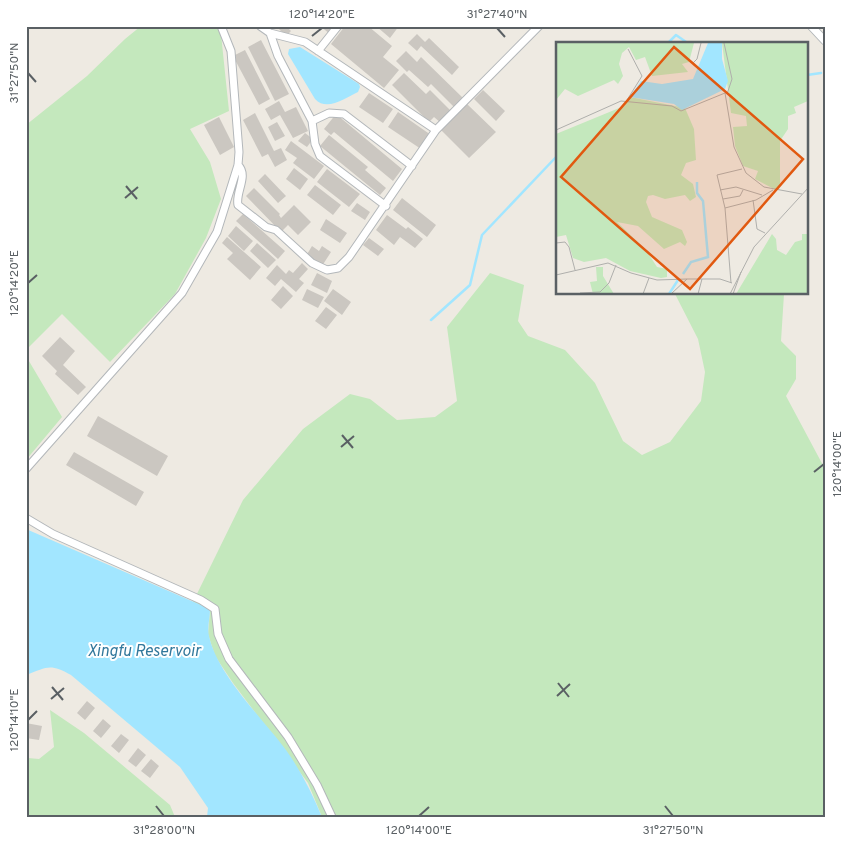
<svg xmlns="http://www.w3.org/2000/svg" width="851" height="843" viewBox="0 0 851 843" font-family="Overpass,sans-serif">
  <rect width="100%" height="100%" fill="#eeeae2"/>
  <!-- green -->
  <path fill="#c4e8bd" d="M141,26H217L221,34L229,111L190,129L210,162L221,199L206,238L175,294L110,362L62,314L26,350V125L87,76L125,39Z
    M490,273L524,285L518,321L528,336L565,350L595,383L623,441L642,455L670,442L701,401L705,372L698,339L675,294H784L781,341L796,356V379L786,396L825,469V817H322L308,783L233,683L215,656L208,634L210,609L193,602L243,500L303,429L350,394L370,399L397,420L435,417L457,401L447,327Z
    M26,356L62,417L26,460Z
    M50,710L84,733L170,805L175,817H26V756L28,758L39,759L54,747Z"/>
  <!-- water -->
  <path fill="#a2e6ff" d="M300,47L359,84L360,87L358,92C345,98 327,112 315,99L288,54L289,49Z
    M26,529L210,609C210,618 207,628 209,636C217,674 262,718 286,750C301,771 312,793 322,817H207L208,808L180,767L71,675C50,663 47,667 26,675Z"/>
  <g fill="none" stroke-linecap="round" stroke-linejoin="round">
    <!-- stream -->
    <path stroke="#a2e6ff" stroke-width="2.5" d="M667,44L676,35L689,44
      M807,75L821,73
      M431,320L470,285L482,235L557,156"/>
  </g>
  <!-- building -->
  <path fill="#cbc7c1" d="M276,26H286L291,31L286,36Z
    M320,26H336L330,34Z
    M345,26H368L392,46L383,57L399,70L384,88L331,44Z
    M376,26H399L390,38Z
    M417,34L425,42L429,38L459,67L452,75L421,46L417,51L408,43Z
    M261,40L289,94L275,101L248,47Z
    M245,50L270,99L259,105L233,56Z
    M406,51L417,62L421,57L464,99L455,108L431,84L428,87L409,70L407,72L396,61Z
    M404,73L426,94L430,90L452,112L441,123L434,117L429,122L392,85Z
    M483,90L505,111L496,121L474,99Z
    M369,93L393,109L383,123L359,107Z
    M279,101L285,112L296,107L308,131L293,138L280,115L271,120L265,109Z
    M467,104L496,132L469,158L441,130Z
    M398,112L431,135L421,149L388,127Z
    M255,113L274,151L281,148L287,160L275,167L268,154L262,157L243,120Z
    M336,114L402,169L393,181L334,132L331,135L324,129Z
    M219,117L234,147L220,155L204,125Z
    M277,122L285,136L275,141L268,127Z
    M305,133L313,139L307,147L298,141Z
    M329,135L368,167L365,170L386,188L380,195L320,146Z
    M291,141L324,166L314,179L293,163L297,158L285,150Z
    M294,168L308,179L300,190L286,179Z
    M327,169L360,194L349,207L317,182Z
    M265,174L286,196L278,203L258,181Z
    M315,185L341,205L333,215L307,195Z
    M254,188L280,214L279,215L281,218L294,205L311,222L298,235L288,225L281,232L246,196Z
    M402,198L436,225L427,237L393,210Z
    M357,203L370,212L365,220L351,211Z
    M243,214L285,251L278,259L236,221Z
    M387,215L406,229L408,227L423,239L415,248L400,237L394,245L376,230Z
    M326,219L347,233L340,243L320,230Z
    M236,226L253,241L244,251L228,236Z
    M227,237L261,267L250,280L227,259L233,253L222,243Z
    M369,238L384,249L378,256L363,245Z
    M257,243L276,260L268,268L250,251Z
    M312,246L319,251L322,246L331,252L322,266L306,256Z
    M302,263L308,269L299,279L304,283L296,292L281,279L275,286L266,278L277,265L286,274L289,270L293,273Z
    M317,273L332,281L327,293L311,285Z
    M283,286L293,296L281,309L271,300Z
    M307,289L324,297L318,308L302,300Z
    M333,289L351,302L342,315L324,301Z
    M326,307L337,315L326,329L315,321Z
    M60,337L75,351L63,365L86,387L78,395L55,374L57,371L42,356Z
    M98,416L168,456L157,476L87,436Z
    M74,452L144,492L136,506L66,465Z
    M87,701L95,708L85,720L77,713Z
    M103,719L111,726L101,738L93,731Z
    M26,723L42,726L39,740L26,738Z
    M121,734L129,740L119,753L111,746Z
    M138,748L146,755L136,767L128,761Z
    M151,759L159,766L150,778L141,771Z"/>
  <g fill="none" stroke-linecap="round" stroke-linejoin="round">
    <!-- street casing -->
    <g stroke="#b3b7ba" stroke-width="9">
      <path id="street" d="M811,26L825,41
        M270,33L278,56L312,121L315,144L320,156L386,206
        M318,51L338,26
        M312,121L329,113L344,114L412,166
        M436,130L539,26
        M238,165C249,176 235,192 238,205L266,227L276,230L312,263L327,270L338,268L349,257L436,130L305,42L270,33L260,26
        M26,469L182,293L217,232L238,165L239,152L231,51L221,26
        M26,518L53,534L201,600L215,609L218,634L229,659L288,737L317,785L332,817"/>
    </g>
    <!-- street -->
    <use href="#street" stroke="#fff" stroke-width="7"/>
  </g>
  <!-- ticks -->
  <path fill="none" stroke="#5a6064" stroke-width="2" d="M497,28L505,37M312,36L322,28M28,73L36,82M126,186L137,199M125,198L138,187M28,283L37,275M342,435L353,448M341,447L354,436M814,472L824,464M558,683L569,697M52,687L63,700M557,696L570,684M51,699L64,688M28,720L37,711M156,806L164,816M665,806L673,816M419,816L429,807"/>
  <g text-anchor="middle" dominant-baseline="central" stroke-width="4" stroke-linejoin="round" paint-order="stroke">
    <!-- water labels -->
    <g font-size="16" font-style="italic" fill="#32789c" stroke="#fff">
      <text x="144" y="652">Xingfu Reservoir</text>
    </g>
  </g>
  <!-- overview -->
  <g transform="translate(556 42)">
    <rect width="252" height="252" fill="#eeeae2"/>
    <path d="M0,1H138L133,20L126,22L132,30L96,34L89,15L80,18L73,5L66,11L63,22L67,34L62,42L58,38L22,54L9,47L0,58ZM166,1H252V59L238,65L240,71L232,74V87L224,99V144L220,148L199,137L202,129L187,124L179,104L177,85L191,84L190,74L175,71ZM74,55L129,66L138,87L140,118L130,121L125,133L137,142L140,155L134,159L129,153L109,157L97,153L92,154L90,160L96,175L126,188L131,200L129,204L124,200L108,207L82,184L61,180L90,208L101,225L111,227V235L105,236L74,229L50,216L28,220L17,216L10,193L0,195V92L68,64ZM216,192L220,197L221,208L230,213L239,200L246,198V192H252V252H180ZM40,225H47V234L58,252H37L34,240L41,239Z" fill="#c4e8bd"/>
    <path d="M152,1H166V17L172,39L169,47L126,68L118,62L74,55L85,39L106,42L137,37Z" fill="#a2e6ff"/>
    <path fill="none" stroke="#a2e6ff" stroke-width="2.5" d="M127,232L135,220L152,215L147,159L141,151V140M113,252L122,238"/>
    <path fill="none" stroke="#afafac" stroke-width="1" d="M168,1L176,37L171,52M136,22L141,17L145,1M71,58L86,34L72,7M0,88L65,59L116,64L125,69L169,51L178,105L190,131L208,145L246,152M186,127L161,133L169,166L200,158L217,148M164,148L180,145L206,153M167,157L184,154L187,148M197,158L201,187L209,191M169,166L175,241M0,201L9,200L13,205L19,228M0,233L52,221L75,231L101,238L131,237M24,251L44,250L53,241L60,223M87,252L93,236M115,252L131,237H164L176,241M142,252L146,237M174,252L198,205L253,145M177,252L185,230"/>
    <path fill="#e15910" fill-opacity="0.15" stroke="#e15910" stroke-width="2.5" d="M118,5L247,117L134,247L5,135Z"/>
    <rect width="252" height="252" fill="none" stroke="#5a6064" stroke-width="2.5"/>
  </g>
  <!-- border -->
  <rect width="851" height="843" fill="none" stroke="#ffffff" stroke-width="55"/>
  <rect x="28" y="28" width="796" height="788" fill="none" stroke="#5a6064" stroke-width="2"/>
  <g font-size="12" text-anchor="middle" fill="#5a6064">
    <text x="322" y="18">120°14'20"E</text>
    <text x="497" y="18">31°27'40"N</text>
    <text transform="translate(14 73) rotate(-90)" y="4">31°27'50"N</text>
    <text transform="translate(14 283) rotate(-90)" y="4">120°14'20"E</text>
    <text transform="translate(837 464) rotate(-90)" y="4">120°14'00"E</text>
    <text transform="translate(14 720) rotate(-90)" y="4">120°14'10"E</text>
    <text x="164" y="834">31°28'00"N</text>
    <text x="419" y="834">120°14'00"E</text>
    <text x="673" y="834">31°27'50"N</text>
  </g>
</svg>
